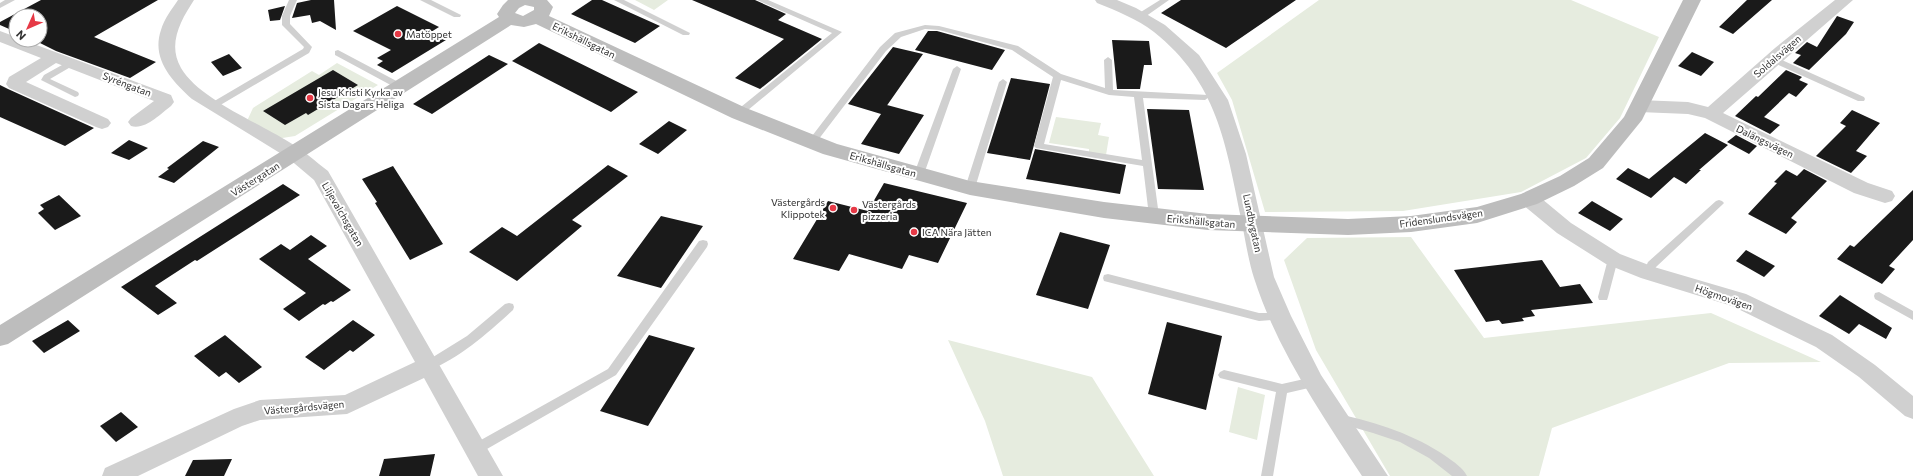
<svg xmlns="http://www.w3.org/2000/svg" width="1913" height="476" viewBox="0 0 1913 476" font-family="Commissioner,sans-serif">
  <rect width="100%" height="100%" fill="#fff"/>
  <!-- green -->
  <path fill="#e6ecdf" d="M635,0H668L654,10Z
    M1319,0H1571L1659,37L1620,118L1586,158L1521,192L1403,211L1265,212L1232,100L1217,73Z
    M337,63L378,85L295,136L276,139L247,121L253,108L312,71L319,75Z
    M1056,117L1101,123L1098,135L1109,137L1106,155L1089,152V149L1049,143Z
    M1411,237L1484,338L1711,313L1821,362L1729,363L1552,428L1539,476H1390L1316,350L1284,260L1307,238Z
    M948,340L1092,377L1154,476H1003L985,421Z
    M1238,387L1265,395L1257,440L1229,432Z"/>
  <!-- building -->
  <path fill="#1a1a1a" d="M41,0H158L94,37L156,62L130,78L56,51L34,40H40V16H16V32L0,25V22Z
    M311,0H334L336,30L320,21L312,23L310,15L292,18L297,3Z
    M592,0H602L660,26L635,43L571,14Z
    M692,0H755L786,14L778,20L822,39L760,89L735,78L784,39Z
    M1181,0H1296L1226,48L1161,13Z
    M1747,0H1772L1733,34L1719,27Z
    M285,6L280,20L270,21L268,10Z
    M397,6L439,27L431,32L446,40L392,73L377,65L383,61L377,58L391,50L353,31Z
    M1837,16L1854,22L1846,34L1809,70L1793,63L1801,55L1795,53L1807,42L1817,47Z
    M928,31H937L1005,50L992,70L915,50Z
    M1112,40L1149,41L1152,65H1144L1140,89H1117Z
    M539,43L638,92L611,112L512,61Z
    M893,47L923,54L881,114L848,104Z
    M1692,52L1714,62L1701,76L1678,66Z
    M229,54L242,68L223,76L211,62Z
    M489,55L508,64L432,114L413,104Z
    M333,70L358,85L308,115L306,113L285,125L263,111Z
    M1786,70L1802,77L1799,80L1808,84L1796,97L1789,93L1764,117L1780,125L1770,134L1735,116L1756,96L1758,97Z
    M1011,78L1050,84L1030,160L987,153Z
    M0,85L8,89L94,128L65,146L0,117Z
    M887,105L924,115L899,154L861,144Z
    M1147,109L1189,110L1204,190L1158,189Z
    M1852,110L1880,123L1856,151L1867,156L1851,173L1816,156L1846,126L1840,123Z
    M669,121L687,130L658,154L639,144Z
    M1705,133L1728,145L1699,170H1701L1686,184L1674,177L1651,198L1616,179L1628,168L1649,179Z
    M1736,135L1757,146L1749,154L1727,142Z
    M129,140L148,148L129,160L111,153Z
    M203,141L219,147L174,183L158,177L169,169L167,168Z
    M1035,149L1126,165L1120,194L1026,179Z
    M608,165L628,176L572,220L582,226L517,281L469,252L502,227L517,236Z
    M393,166L443,244L410,260L375,203L377,202L362,179Z
    M1804,169L1827,181L1791,218L1797,222L1786,234L1748,214L1777,183L1774,182L1786,170L1797,176Z
    M884,183L967,203L938,263L909,255L902,269L849,254L839,271L793,259L828,201L868,211Z
    M283,184L300,195L197,261L195,260L155,286L177,303L158,315L121,287Z
    M1913,190V240L1889,266L1895,269L1882,284L1837,259L1850,245L1854,247Z
    M59,195L81,216L55,230L38,213L44,209L40,205Z
    M1592,201L1623,219L1610,231L1578,213Z
    M661,216L703,226L661,288L617,276Z
    M1060,232L1110,245L1088,309L1036,295Z
    M311,235L327,246L308,259L351,290L333,302L331,301L325,305L323,304L299,321L283,309L306,293L259,259L281,244L290,250Z
    M1746,250L1775,266L1764,277L1736,261Z
    M1542,260L1560,287L1580,284L1593,303L1531,310L1535,316L1522,318L1524,321L1502,324L1499,320L1486,322L1454,270Z
    M1840,295L1892,328L1886,339L1859,324L1849,334L1819,316Z
    M68,320L80,331L44,353L32,341Z
    M353,320L375,335L353,352L350,350L324,370L305,357Z
    M1167,322L1222,336L1206,410L1148,394Z
    M225,335L262,367L239,383L226,372L219,377L194,356Z
    M649,335L695,348L648,426L600,411Z
    M121,412L138,427L116,442L100,426Z
    M435,454L430,476H379L384,459Z
    M232,459L224,476H185L193,460Z"/>
  <g fill="none" stroke-linecap="round" stroke-linejoin="round">
    <!-- lane -->
    <path fill="#d0d0d0" fill-rule="evenodd" d="M5,0H15L0,8V3Z
      M289,0H297L290,16V24L312,47L309,53L217,107H211L210,105L211,103L303,49L304,47L282,25V16Z
      M420,0H431L461,15L460,17H454Z
      M614,0H624L690,33L689,35H683Z
      M757,0H768L842,32L742,115L739,116L735,113L736,111L832,33Z
      M1160,0H1169L1142,19H1136V15Z
      M925,25L939,26L1018,46L1061,74L1105,88L1104,60L1108,57L1112,60L1113,90L1208,95L1209,97L1205,100L1143,98L1159,216L1157,218H1151L1149,216L1143,166L1036,148L1034,146L1053,77L1012,50L939,30L925,29L901,37L886,51L815,144H809L807,142L809,140L880,47L895,33ZM1061,80L1109,95L1134,97L1142,160L1044,144Z
      M338,50L404,85L405,87L401,90L398,89L335,55V51Z
      M1773,56L1864,97L1865,99L1864,101H1858L1770,61L1769,59Z
      M71,60L75,63L74,65L50,79L78,92L79,94L78,96L75,97L41,80L44,75Z
      M957,66L961,69L924,174L919,177L916,176L914,174L953,69Z
      M1003,79L1007,82L975,188L973,190H967L965,188L999,82Z
      M1719,200L1722,201L1724,203L1722,205L1656,267L1652,276H1644L1643,273L1648,262L1716,201Z
      M703,240L707,241L708,244L707,247L616,375L480,453L476,454L472,453L470,449L472,445L608,369L699,241Z
      M1613,255L1617,256L1618,259L1608,297L1607,300H1599L1598,297L1608,259L1609,256Z
      M1108,274L1259,313H1284L1285,316L1284,319L1259,321L1104,281L1103,278L1104,275Z
      M1879,292L1913,311V320L1875,299L1874,296L1875,293Z
      M509,303L513,304L514,307L513,310C490,331 459,359 429,370L425,368L423,365L425,362L467,336L505,304Z
      M1224,370L1282,384L1313,377L1317,379L1319,382L1317,385L1313,387L1287,393L1273,476H1261L1276,392L1220,378L1218,375L1220,372Z
      M1339,414C1377,423 1414,434 1447,457C1454,462 1463,468 1467,476H1452L1429,458L1400,442L1373,433L1335,422L1333,419L1335,416Z"/>
    <!-- street -->
    <path fill="#d0d0d0" fill-rule="evenodd" d="M178,0H194C181,20 167,44 181,68C199,99 259,123 289,142C303,150 315,161 328,171L503,476H478L424,378L347,414L260,420L242,426L138,476H102L105,468L234,409L260,400L345,395L415,362L314,180L288,158L192,99C172,81 151,59 161,30C164,19 172,9 178,0Z
      M1095,0H1117L1136,8L1165,25L1199,55L1228,100L1246,154L1274,277L1291,316L1321,375L1388,476H1362C1321,413 1277,350 1254,278C1248,259 1245,238 1241,218C1226,144 1217,82 1154,32C1137,19 1117,11 1097,3Z
      M1835,0H1853L1723,113L1868,183L1892,191L1895,196L1892,201L1885,203L1854,193L1705,118L1688,114L1639,112L1633,110L1630,106L1633,102L1639,100L1688,102L1708,107L1775,48Z
      M0,31L16,37V40H23L171,95L174,102L171,106C160,114 146,130 131,126L128,122L131,118L154,101L56,63L26,82L108,119L111,123L108,127L102,129L96,127L9,88L6,84L9,77L41,58L0,42Z
      M1529,192L1536,194L1571,223L1620,254L1654,267L1746,294L1832,335L1875,365L1913,396V419L1905,416L1859,377L1816,347L1732,306L1641,278L1606,264L1557,233L1522,204L1519,199L1522,194Z"/>
    <!-- secondary -->
    <path fill="#bdbdbd" fill-rule="evenodd" d="M508,0H547L553,7L549,16L746,108L837,144L970,181L1104,202L1208,214L1348,219L1411,216L1477,207L1521,194L1560,176L1589,158L1624,117L1683,0H1701L1642,120L1603,168L1574,186L1537,204L1477,223L1411,232L1348,235L1208,230L1104,218L970,195L823,154L732,118L536,24L524,27L511,25L8,344L0,346V325L499,17L497,14L503,5ZM525,5L534,7V10L523,16L515,13L519,8Z"/>
  </g>
  <!-- markers -->
  <g fill="#e63946" stroke="#fff" stroke-width="1.5">
    <circle cx="398" cy="34" r="4"/>
    <circle cx="310" cy="98" r="4"/>
    <circle cx="833" cy="208" r="4"/>
    <circle cx="854" cy="210" r="4"/>
    <circle cx="914" cy="232" r="4"/>
  </g>
  <g text-anchor="middle" dominant-baseline="central" stroke-width="4" stroke-linejoin="round" paint-order="stroke">
    <!-- poi labels -->
    <g font-size="10" fill="#333" stroke="#fff" text-anchor="start">
      <text x="406" y="34">Matöppet</text>
      <text x="318" y="92">Jesu Kristi Kyrka av<tspan x="318" dy="12">Sista Dagars Heliga</tspan></text>
      <text x="825" y="202" text-anchor="end">Västergårds<tspan x="825" dy="12">Klippotek</tspan></text>
      <text x="862" y="204">Västergårds<tspan x="862" dy="12">pizzeria</tspan></text>
      <text x="922" y="232">ICA Nära Jätten</text>
    </g>
    <!-- street labels -->
    <g font-size="10" fill="#333" stroke="#fff">
      <text transform="translate(584 40) rotate(26)">Erikshällsgatan</text>
      <text transform="translate(1777 56) rotate(-41)">Soldalsvägen</text>
      <text transform="translate(127 84) rotate(21)">Syréngatan</text>
      <text transform="translate(1765 141) rotate(26)">Dalängsvägen</text>
      <text transform="translate(883 164) rotate(16)">Erikshällsgatan</text>
      <text transform="translate(255 179) rotate(-32)">Västergatan</text>
      <text transform="translate(343 214) rotate(60)">Liljevalchsgatan</text>
      <text transform="translate(1441 218) rotate(-8)">Fridenslundsvägen</text>
      <text transform="translate(1201 221) rotate(5)">Erikshällsgatan</text>
      <text transform="translate(1253 223) rotate(78)">Lundbygatan</text>
      <text transform="translate(1724 297) rotate(19)">Högmovägen</text>
      <text transform="translate(304 407) rotate(-5)">Västergårdsvägen</text>
    </g>
  </g>
  <!-- north arrow -->
  <g transform="translate(28 28) rotate(225)"><circle r="19" fill="#ffffff" stroke="#adadad"/>
  <path d="M0-3L7 15L0 10L-7 15Z" fill="#e63946"/>
  <text y="-6" font-size="11" font-weight="bold" text-anchor="middle" fill="#333333">N</text>
  </g>
</svg>
